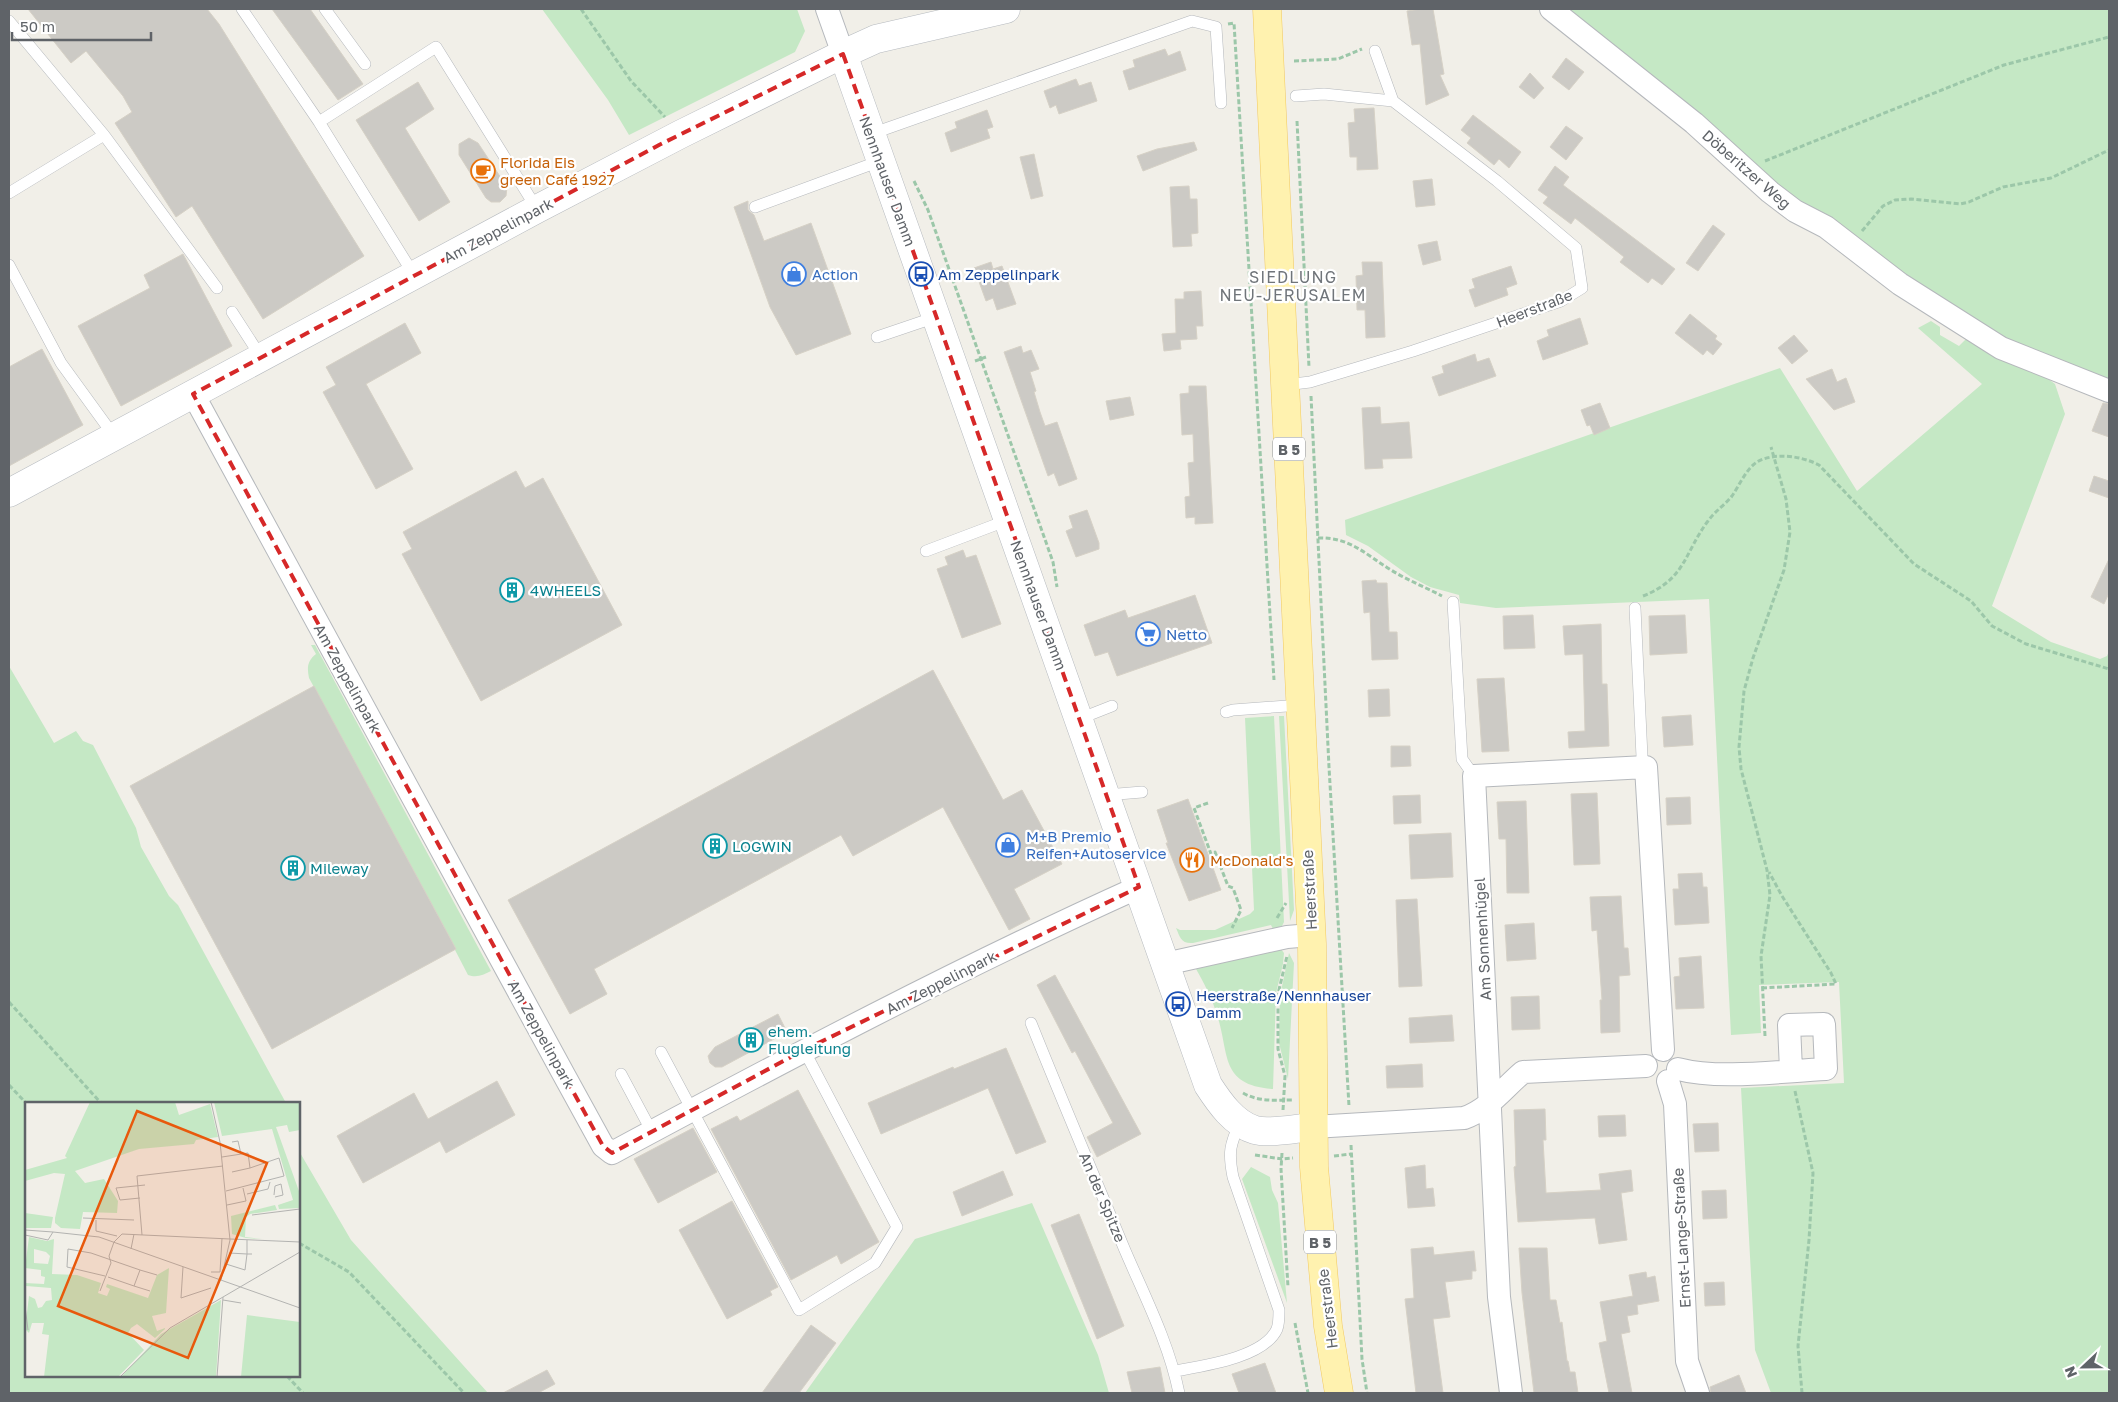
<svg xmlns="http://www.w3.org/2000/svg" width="2118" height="1402" viewBox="0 0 2118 1402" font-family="'Golos Text',sans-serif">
  <rect width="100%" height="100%" fill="#f1efe8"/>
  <!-- green -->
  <path fill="#c5e8c5" d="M542,9H797L805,31L795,52L629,135L608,100Z
    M1561,9H2109V384L1994,338L1773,189Z
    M1931,321L1940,327V335L1959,346L1967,338L2039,372L2055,384L2065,414L1992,606L2051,642L2100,659L2107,656L2109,651V1393H1771L1755,1350L1741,1088L1844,1083L1839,982L1759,985L1761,1033L1731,1035L1709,599L1496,608L1460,603L1459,595L1430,587L1411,577L1368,546L1346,535L1345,520L1780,368L1857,491L1982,384L1918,328Z
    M311,645H315L491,971C483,975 477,978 468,975L455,950L456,949L309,678C307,668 307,661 316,654Z
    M9,666L54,743L76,731L83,741L93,745L136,828L141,847L169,896L178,905L286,1103H26V1376H299V1151L351,1240L488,1393H9Z
    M1274,716L1284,922L1282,926L1273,929L1271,925L1193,943C1181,944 1180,937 1176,928L1180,930H1215L1250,914L1254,910L1245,718Z
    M1279,716H1284L1294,910L1290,921Z
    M1280,948L1284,953L1283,964L1276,993L1273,1089C1219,1085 1230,1054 1217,1015C1212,998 1204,983 1196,969Z
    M1289,953L1294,963L1288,1079L1279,1043L1280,996Z
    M1251,1167L1270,1177L1272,1190L1278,1203L1287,1303L1242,1179Z
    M1032,1203L1098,1355L1109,1393H805L915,1239Z"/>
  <!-- building -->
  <path fill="#cccac5" stroke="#d6d1c6" d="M28,9H207L219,24L364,256L263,319L192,206L176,217L115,123L132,112L123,96L86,51L71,63Z
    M272,9H310L363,84L338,100Z
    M1421,9H1433L1444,74L1440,75L1449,95L1426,105L1420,44L1412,45L1407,11Z
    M1165,49L1168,56L1180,51L1186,70L1129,90L1123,71L1135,67L1133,60Z
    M1566,58L1584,72L1569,90L1552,77Z
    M1530,73L1544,88L1534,99L1519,87Z
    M1076,79L1079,86L1091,82L1097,101L1059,114L1056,105L1050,108L1044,91Z
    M418,82L434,109L405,128L450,202L419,221L356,120Z
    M1374,108L1378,169L1357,170V157H1350L1348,123L1355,122L1354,109Z
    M987,110L993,127L987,129L990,138L951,152L945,133L957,128L955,122Z
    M1473,115L1521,152L1509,168L1499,159L1494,165L1467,143L1471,138L1461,130Z
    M1566,126L1583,138L1566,160L1550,147Z
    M469,138L478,143L507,187L506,196L500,202H491L486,198L459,155V144Z
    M1194,142L1197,150L1143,171L1137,156L1157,149Z
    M1034,154L1043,196L1031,199L1020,157Z
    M1555,166L1569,177L1563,185L1675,269L1662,285L1652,278L1648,283L1620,262L1624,257L1575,218L1571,224L1543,203L1548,197L1538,190Z
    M1432,179L1435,205L1416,207L1413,181Z
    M1189,186L1190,199H1197L1198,233L1191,234L1192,246L1173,247L1170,187Z
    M748,201V210L754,215L764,241L811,223L851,334L796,355L770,307L734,207Z
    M1713,225L1725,234L1698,271L1686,263Z
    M1437,241L1441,260L1423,265L1418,245Z
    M183,254L232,346L121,406L78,326L150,288L144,275Z
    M991,262L993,269L1002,266L1016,304L997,310L993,298L986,301L974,268Z
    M1362,262H1382L1385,337L1366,338L1365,310H1357L1356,276L1363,275Z
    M1511,266L1517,284L1506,288L1508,295L1475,307L1469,290L1475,288L1472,279Z
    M1201,291L1203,326H1196L1197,339L1180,340L1181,349L1164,351L1162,334L1176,333L1175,299H1184V292Z
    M1690,314L1717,336L1715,339L1722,344L1713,355L1707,350L1703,355L1675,333Z
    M1580,318L1588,344L1543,360L1537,341L1549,336L1547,330Z
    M405,323L421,353L366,384L413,469L376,489L323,392L336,385L326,367Z
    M1794,335L1808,351L1792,364L1778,348Z
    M1021,346L1023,353L1031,350L1039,369L1030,372L1036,391L1034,392L1040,412L1045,426L1057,422L1077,479L1059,486L1054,473L1048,476L1004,352Z
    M42,349L83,425L9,466V367Z
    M1475,354L1477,362L1489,358L1496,376L1439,396L1432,377L1444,373L1442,366Z
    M1832,369L1837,382L1846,378L1855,402L1834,410L1806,379Z
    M1189,386H1206L1213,523L1195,524V517L1186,518L1185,497L1190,496L1188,463L1194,462L1193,434L1182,435L1180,394L1189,393Z
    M1130,397L1134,415L1110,420L1106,401Z
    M1600,403L1610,428L1594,435L1590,425L1587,426L1581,410Z
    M2103,403L2109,404V437L2092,431Z
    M1380,407L1381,424L1409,422L1412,458L1382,459L1383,468L1365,469L1362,408Z
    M516,471L525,488L543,478L622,625L481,701L402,554L412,549L403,532Z
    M2094,476L2109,481V498L2089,491Z
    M1087,510L1099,543V549L1076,557L1066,531L1073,528L1069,516Z
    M963,550L966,558L976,555L1001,624L962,638L937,569L948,565L945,557Z
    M2109,559V593L2104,604L2091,597Z
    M1376,580L1377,583H1387L1389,632H1397L1398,659L1372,660L1370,612L1364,613L1362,581Z
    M1195,595L1212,643L1117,676L1108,652L1095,656L1084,625L1125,610L1128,618Z
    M1533,615L1535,648L1504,649L1503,616Z
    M1685,615L1687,653L1650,655L1649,616Z
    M1601,624L1602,684H1607L1609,746L1569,748L1568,732L1585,731L1583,654L1565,655L1563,626Z
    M933,670L1003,800L1022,790L1062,864L1014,889L1030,919L1009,930L943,807L853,856L841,835L594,969L607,994L570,1014L508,900Z
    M1504,678L1509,751L1482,752L1477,679Z
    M314,686L456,949L272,1049L130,786Z
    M1389,689L1390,716L1369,717L1368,690Z
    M1691,715L1693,745L1664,747L1662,717Z
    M1391,746H1410L1411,766L1391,767Z
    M1597,793L1600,864L1574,865L1571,794Z
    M1420,795L1421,823L1394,824L1393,796Z
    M1690,797L1691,824L1667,825L1666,798Z
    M1188,799L1221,890L1189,901L1166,843H1168L1157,810Z
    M1526,801L1529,893H1507L1506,839H1499L1497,802Z
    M1451,833L1453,877L1411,879L1409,835Z
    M1702,873L1703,887H1707L1709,923L1675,925L1673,889H1679L1678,874Z
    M1621,896L1624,948H1628L1630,975L1619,976L1620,1032L1601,1033L1600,1000H1602L1597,930L1592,931L1590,897Z
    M1417,899L1422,986L1399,987L1396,900Z
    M1534,923L1536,959L1507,961L1505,925Z
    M1701,956L1704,1008L1676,1009L1674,977L1680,976L1679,958Z
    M1055,975L1141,1134L1097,1157L1087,1137L1113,1123L1075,1051L1072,1053L1037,985Z
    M1539,996L1540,1029L1512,1030L1511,997Z
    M778,1014L787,1032L722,1067H715L710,1063L708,1056L715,1047Z
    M1452,1015L1454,1041L1410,1043L1409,1018Z
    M1006,1048L1046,1142L1016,1154L988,1088L881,1134L868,1103L953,1067L954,1069Z
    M1422,1064L1423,1087L1387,1088L1386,1066Z
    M497,1081L515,1115L446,1153L440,1141L363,1183L337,1136L414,1093L428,1119Z
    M798,1090L879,1242L841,1264L837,1255L791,1280L711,1129L737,1116L740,1121Z
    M1545,1109L1546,1140H1543L1546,1193L1601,1190L1599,1174L1631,1170L1633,1191L1621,1193L1627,1240L1599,1244L1595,1218L1518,1222L1514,1167L1516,1166L1514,1110Z
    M1625,1115L1626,1136L1599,1137L1598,1116Z
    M1718,1123L1719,1151L1695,1152L1693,1124Z
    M693,1128L717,1172L658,1203L634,1159Z
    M1425,1165L1426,1189L1433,1188L1435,1206L1408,1208L1405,1168Z
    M1003,1171L1013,1195L962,1216L953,1192Z
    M1726,1190L1727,1218L1703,1219L1702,1191Z
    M732,1201L778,1287L770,1291L772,1295L727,1319L679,1230Z
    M1079,1214L1124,1326L1097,1339L1051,1225Z
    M1433,1247L1434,1255L1474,1251L1476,1271H1472V1279L1445,1282L1450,1317L1433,1319L1443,1393H1416L1405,1299L1414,1298L1411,1249Z
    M1519,1248H1547L1550,1300H1556L1560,1323L1562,1322L1567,1361H1568L1570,1372H1575L1578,1393H1534L1522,1293Z
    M1646,1272L1647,1278L1655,1276L1659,1301L1637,1305L1638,1314L1627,1316L1630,1332L1621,1334L1632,1393H1609L1599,1343L1607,1341L1600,1302L1633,1296L1629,1275Z
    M1724,1282L1725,1305L1705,1306L1704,1283Z
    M811,1325L836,1343L799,1393H762Z
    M1265,1363L1276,1393H1239L1232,1374Z
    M1160,1367L1165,1393H1132L1127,1372Z
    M547,1370L555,1384L538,1393H503Z
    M1739,1375L1746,1393H1711L1710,1387Z"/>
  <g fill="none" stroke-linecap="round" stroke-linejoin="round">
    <!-- lane casing -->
    <g stroke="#b5b8bc" stroke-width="12">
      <path id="lane" d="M242,9L319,122L414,275
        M325,9L365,64
        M9,21L104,135
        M1296,96L1324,94L1393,101
        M319,122L436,47L537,209
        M871,134L1192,21L1216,27L1221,103
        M9,193L104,135L217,288
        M755,207L880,161
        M9,265L61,363L114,436
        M232,312L261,357
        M877,337L936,317
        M1285,385L1310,382L1413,351L1561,301L1582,288L1576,248L1497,181L1393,101L1375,51
        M926,551L1008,520
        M1453,602L1462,759L1474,776
        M1635,608L1642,757L1646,767
        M1226,712L1233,710L1301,705
        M1079,719L1112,706
        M1106,795L1142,792
        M1031,1023C1061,1098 1093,1173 1124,1248C1144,1295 1169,1343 1179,1393
        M661,1052L799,1310L875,1263L897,1227L804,1050
        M621,1074L652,1132
        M1175,1371C1202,1366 1264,1358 1277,1329C1279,1324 1279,1316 1279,1310L1233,1177C1228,1152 1230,1145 1240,1122"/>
    </g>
    <!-- street casing -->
    <g stroke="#b5b8bc" stroke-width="24">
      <path id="street" d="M827,9L843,54
        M1551,9L1694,123L1770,192L1795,211L1826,227L1900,284L2001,348L2109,391
        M193,394L564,1075L603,1146L612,1153C785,1060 959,968 1139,887
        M1165,964L1287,937L1311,935
        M1678,1069C1719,1080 1782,1071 1826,1069L1824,1024L1789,1025L1791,1070
        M1668,1081L1675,1104L1687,1361L1698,1393
        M1313,1127L1464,1118C1488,1110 1504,1088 1523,1072L1646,1066
        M1511,1393L1499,1297L1474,776L1646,767L1663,1050"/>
    </g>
    <!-- secondary casing -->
    <g stroke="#b6babf" stroke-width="29">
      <path id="secondary" d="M843,54L1208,1085C1219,1102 1234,1124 1255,1130C1270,1134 1297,1128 1313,1127
        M9,493L537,209L681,134L843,54L876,39L1006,9"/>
    </g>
    <!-- primary casing -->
    <g stroke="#f2c960" stroke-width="29">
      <path id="primary" d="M1267,9L1312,944L1314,1167L1328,1326L1339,1393"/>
    </g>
    <!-- path -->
    <path stroke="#9cc7a9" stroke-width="3" stroke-dasharray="5 2.5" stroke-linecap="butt" d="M581,9L631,81L665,117
      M1228,24L1234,23L1274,680
      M1294,61L1338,59L1362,49
      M1297,121L1309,367
      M1765,161L2004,65L2109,37
      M914,181L928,210L1053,562L1057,587
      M1862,231L1883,206L1895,200L1911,199L1960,204L1969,202L2003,187L2051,178L2109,150
      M975,361L986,357
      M1311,396L1329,767L1349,1106
      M1318,538C1350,537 1365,554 1391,570C1407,580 1425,587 1442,596
      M1643,596C1686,579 1684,553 1708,521C1715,511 1725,505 1732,496C1739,486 1746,469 1757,462C1774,452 1802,456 1819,465L1914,564L1971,601L1992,626L2026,644L2109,669
      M1208,803L1194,808L1211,854L1215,852L1228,886L1233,888L1241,910L1232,928
      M1277,918L1286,903
      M1762,988L1836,984L1831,973L1782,896L1769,872
      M9,1002L101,1103
      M1765,1036L1761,956L1770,895L1767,870L1741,769L1739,747L1744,691L1753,658L1784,570L1790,532L1786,499L1771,447
      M9,1085L26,1103
      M1795,1091L1813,1173L1809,1240L1798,1346L1802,1393
      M1243,1093C1259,1102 1274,1100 1292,1100
      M1283,1110L1285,1076L1278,1049V994L1287,956
      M1351,1145L1362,1359L1367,1393
      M1282,1153L1281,1169L1288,1287
      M1255,1155L1282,1159L1293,1158
      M1334,1156L1351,1154
      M299,1243L349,1272L464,1393
      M1295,1323L1308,1393
      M287,1376L303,1393"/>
    <!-- lane -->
    <use href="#lane" stroke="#fff" stroke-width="11"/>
    <!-- street -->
    <use href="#street" stroke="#fff" stroke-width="22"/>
    <!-- secondary -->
    <use href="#secondary" stroke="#fff" stroke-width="28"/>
    <!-- primary -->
    <use href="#primary" stroke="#fff2af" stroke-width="28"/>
  </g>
  <!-- marked area -->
  <path fill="none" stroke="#d62828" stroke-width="4" stroke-dasharray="10 6" stroke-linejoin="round" d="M843,54L1139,887L804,1050L612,1153L603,1146L564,1075L193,394L659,145Z"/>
  <!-- icons -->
  <defs>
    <g id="cafe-ring" transform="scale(1.25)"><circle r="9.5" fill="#fff" stroke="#e8710a" stroke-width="1.5"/><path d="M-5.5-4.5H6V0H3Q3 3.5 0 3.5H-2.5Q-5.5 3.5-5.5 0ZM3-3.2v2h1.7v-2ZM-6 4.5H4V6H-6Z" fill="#e8710a"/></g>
    <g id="shop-ring" transform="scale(1.25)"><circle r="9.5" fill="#fff" stroke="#3f7fe0" stroke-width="1.5"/><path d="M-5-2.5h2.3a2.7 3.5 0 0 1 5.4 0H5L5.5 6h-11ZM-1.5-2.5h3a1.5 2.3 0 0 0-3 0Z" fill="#3f7fe0"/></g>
    <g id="bus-ring" transform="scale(1.25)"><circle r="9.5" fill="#fff" stroke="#1a4fb4" stroke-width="1.5"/><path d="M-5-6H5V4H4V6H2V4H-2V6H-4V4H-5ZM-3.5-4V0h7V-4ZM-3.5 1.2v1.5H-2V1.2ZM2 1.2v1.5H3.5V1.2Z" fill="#1a4fb4"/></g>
    <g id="building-ring" transform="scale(1.25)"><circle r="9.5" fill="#fff" stroke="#0f9aa8" stroke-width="1.5"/><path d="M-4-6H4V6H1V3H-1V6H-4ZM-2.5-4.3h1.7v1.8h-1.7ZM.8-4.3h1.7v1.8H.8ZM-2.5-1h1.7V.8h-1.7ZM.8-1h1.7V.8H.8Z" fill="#0f9aa8"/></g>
    <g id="supermarket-ring" transform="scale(1.25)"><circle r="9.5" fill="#fff" stroke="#3f7fe0" stroke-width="1.5"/><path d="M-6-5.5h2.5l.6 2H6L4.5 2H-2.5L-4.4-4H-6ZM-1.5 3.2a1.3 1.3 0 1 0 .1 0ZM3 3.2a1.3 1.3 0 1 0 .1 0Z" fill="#3f7fe0"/></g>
    <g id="restaurant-ring" transform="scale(1.25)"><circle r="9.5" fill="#fff" stroke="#e8710a" stroke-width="1.5"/><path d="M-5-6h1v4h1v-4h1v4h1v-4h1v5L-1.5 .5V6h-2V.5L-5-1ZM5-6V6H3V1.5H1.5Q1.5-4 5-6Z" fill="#e8710a"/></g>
  </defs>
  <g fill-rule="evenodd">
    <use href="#cafe-ring" x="483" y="171"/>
    <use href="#shop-ring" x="794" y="274"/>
    <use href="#bus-ring" x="921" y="274"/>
    <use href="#building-ring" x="512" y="590"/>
    <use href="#supermarket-ring" x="1148" y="634"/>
    <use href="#shop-ring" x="1008" y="845"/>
    <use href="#building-ring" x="715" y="846"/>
    <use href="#restaurant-ring" x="1192" y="860"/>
    <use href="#building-ring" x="293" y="868"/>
    <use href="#bus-ring" x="1178" y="1004"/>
    <use href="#building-ring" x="751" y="1040"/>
  </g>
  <g text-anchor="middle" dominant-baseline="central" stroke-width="4.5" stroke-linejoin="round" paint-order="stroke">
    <!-- shield labels -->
    <g fill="#fff" stroke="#8f9295" stroke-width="1">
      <rect x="1273" y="437.5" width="32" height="23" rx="4"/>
      <rect x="1304" y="1230.5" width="32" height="23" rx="4"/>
    </g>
    <g font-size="14" font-weight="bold" fill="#5f6368">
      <text x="1289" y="449">B 5</text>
      <text x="1320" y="1242">B 5</text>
    </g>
    <!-- food labels -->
    <g font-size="15" fill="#c56008" stroke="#fff" text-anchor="start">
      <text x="500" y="162">Florida Eis<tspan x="500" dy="17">green Café 1927</tspan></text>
      <text x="1210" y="860">McDonald's</text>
    </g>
    <!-- street labels -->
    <g font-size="15" fill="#5f6368" stroke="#fff">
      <text transform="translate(1747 169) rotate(41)">Döberitzer Weg</text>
      <text transform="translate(888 181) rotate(70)">Nennhauser Damm</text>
      <text transform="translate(498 230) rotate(-28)">Am Zeppelinpark</text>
      <text transform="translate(1534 308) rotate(-21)">Heerstraße</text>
      <text transform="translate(1039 605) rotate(70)">Nennhauser Damm</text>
      <text transform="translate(348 678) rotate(61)">Am Zeppelinpark</text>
      <text transform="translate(1309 890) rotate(-93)">Heerstraße</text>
      <text transform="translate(1482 939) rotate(-93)">Am Sonnenhügel</text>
      <text transform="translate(941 982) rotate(-27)">Am Zeppelinpark</text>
      <text transform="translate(542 1034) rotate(61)">Am Zeppelinpark</text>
      <text transform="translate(1103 1197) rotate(67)">An der Spitze</text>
      <text transform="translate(1681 1238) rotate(-93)">Ernst-Lange-Straße</text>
      <text transform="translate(1327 1309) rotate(-97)">Heerstraße</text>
    </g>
    <!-- shop labels -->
    <g font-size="15" fill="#366cbe" stroke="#fff" text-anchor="start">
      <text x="812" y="274">Action</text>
      <text x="1166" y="634">Netto</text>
      <text x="1026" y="836">M+B Premio<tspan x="1026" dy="17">Reifen+Autoservice</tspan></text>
    </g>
    <!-- transit labels -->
    <g font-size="15" fill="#164399" stroke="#fff" text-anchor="start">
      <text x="938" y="274">Am Zeppelinpark</text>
      <text x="1196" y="995">Heerstraße/Nennhauser<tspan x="1196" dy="17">Damm</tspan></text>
    </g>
    <!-- culture labels -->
    <g font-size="15" fill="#0d838f" stroke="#fff" text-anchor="start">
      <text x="530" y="590">4WHEELS</text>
      <text x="732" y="846">LOGWIN</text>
      <text x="310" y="868">Mileway</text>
      <text x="768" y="1031">ehem.<tspan x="768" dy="17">Flugleitung</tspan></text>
    </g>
    <!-- neighbourhood labels -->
    <g font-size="16" letter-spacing="1" fill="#70757a" stroke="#fff">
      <text x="1293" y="277">SIEDLUNG<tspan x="1293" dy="18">NEU-JERUSALEM</tspan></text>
    </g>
  </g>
  <!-- overview -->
  <g transform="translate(25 1102)">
    <rect width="275" height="275" fill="#f1efe8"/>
    <path d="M65,0H150L154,13L185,2L193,35L171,38L169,42L114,47L50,69L60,81L79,77L93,99L92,111L58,110L55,127L36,126L30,121V116L40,72L29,71L0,79V68L42,56L40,54ZM189,0H275V28L264,30L262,23L251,25L275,92V106L254,107L253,103L268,98L247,27L197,34ZM250,103L252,108L225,112L221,115L220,135L237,137L221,136L207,132L206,114ZM0,111L28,115L26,126H0ZM4,135L22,139L29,137L27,172L52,173L76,181L73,191L82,194L85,187L81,185L82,182L123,196L132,173L144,166L141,211L127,214L132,229L140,226V227L130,236L112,222L106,226L103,231L119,248L93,275H19L24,233L17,232L19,221H7L4,231L0,227L4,194L10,197L13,206L17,205L21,199L27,198L26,186L1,184L0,192V181L19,182L20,175L16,174V168L0,166ZM9,147L21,150L25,154L23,162L9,161ZM196,198L191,275H96L136,232ZM222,213L275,220V275H216Z" fill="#c5e8c5" fill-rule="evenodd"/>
    <path fill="none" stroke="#b3b3b1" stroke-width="1" d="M186,0L195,40L205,138L196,178M207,40L213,39L216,52M197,55L223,51L225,66L207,70M201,89L259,74L254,56L225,66M222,92L243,87L245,80M249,93L250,84L256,82L258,93L250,95M115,96L95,98L91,86L120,83M202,103L221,99L218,86M227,113L275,107M58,116L109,118M71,118V129L92,134M0,128L28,130M28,130L74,135L275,206M0,133L23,138L28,130M117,133L112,74L198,64M205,137L275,140M89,140L97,132L205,137M106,147L109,132M204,151L222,152V138M201,162L220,168L222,152H227M158,165L156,196L186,186M115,168L132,173M186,170H195L197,136M80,174L42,165L43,147L66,151L115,168L109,184L83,175M109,184L125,189M75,189L86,161L84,154L89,140M198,198L216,201M0,204L3,228M95,275L145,226L275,150M192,275L198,195"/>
    <path fill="#e8590c" fill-opacity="0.15" stroke="#e8590c" stroke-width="2.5" d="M112,9L242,61L163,256L33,204Z"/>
    <rect width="275" height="275" fill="none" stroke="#5f6368" stroke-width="2.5"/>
  </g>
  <!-- border -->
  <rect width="2118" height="1402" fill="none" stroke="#5f6368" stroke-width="20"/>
  <!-- north arrow -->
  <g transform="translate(2083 1367) rotate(248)" stroke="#ffffff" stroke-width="4" paint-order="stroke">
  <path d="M0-4L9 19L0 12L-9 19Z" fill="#5f6368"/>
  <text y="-8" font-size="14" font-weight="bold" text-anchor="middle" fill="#5f6368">N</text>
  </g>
  <!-- scale -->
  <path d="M12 32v8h139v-8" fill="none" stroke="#5f6368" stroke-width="2.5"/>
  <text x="20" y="32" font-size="15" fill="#5f6368" stroke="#ffffff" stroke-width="4" paint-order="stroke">50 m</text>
</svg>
